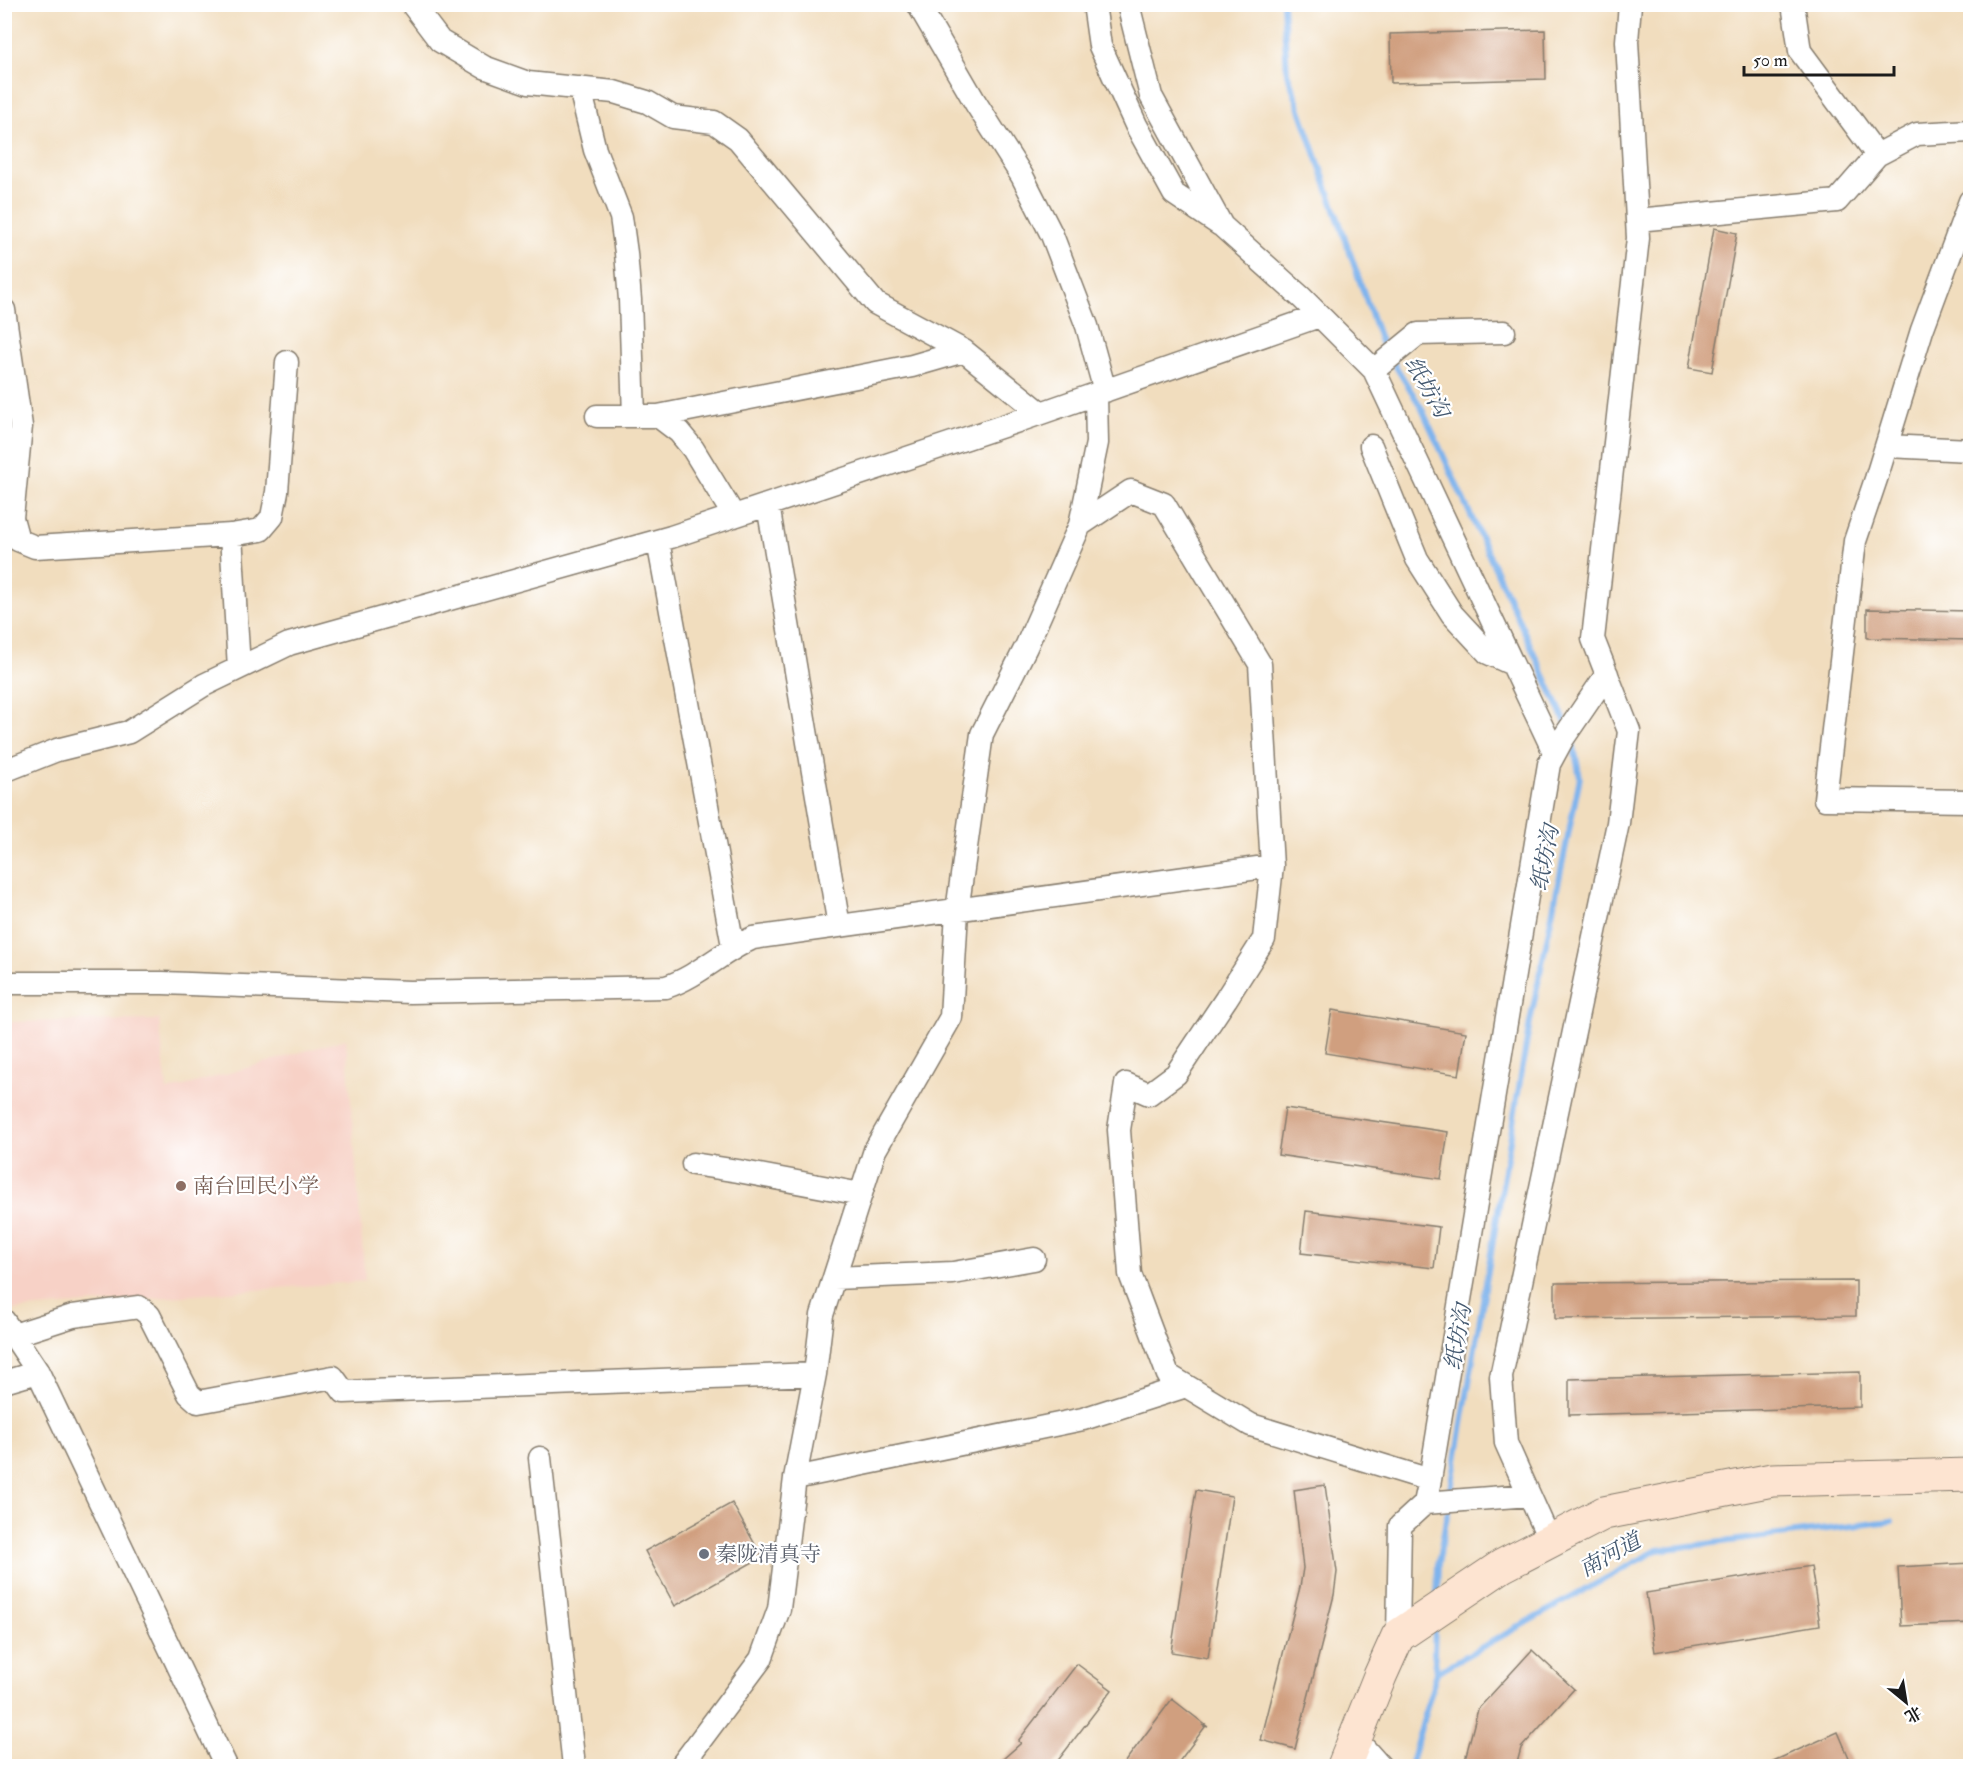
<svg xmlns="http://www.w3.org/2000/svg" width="1975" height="1771" viewBox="0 0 1975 1771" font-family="'IM FELL Double Pica','Noto Serif SC',serif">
  <rect width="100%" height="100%" fill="#fff"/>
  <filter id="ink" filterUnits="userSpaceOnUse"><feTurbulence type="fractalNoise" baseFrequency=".0167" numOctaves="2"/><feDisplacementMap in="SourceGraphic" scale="12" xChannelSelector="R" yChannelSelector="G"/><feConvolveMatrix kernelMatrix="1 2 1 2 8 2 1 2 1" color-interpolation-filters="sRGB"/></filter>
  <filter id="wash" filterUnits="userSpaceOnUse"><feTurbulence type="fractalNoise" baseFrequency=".008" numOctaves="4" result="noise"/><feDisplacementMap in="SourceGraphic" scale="24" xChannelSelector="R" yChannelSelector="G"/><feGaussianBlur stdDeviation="1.35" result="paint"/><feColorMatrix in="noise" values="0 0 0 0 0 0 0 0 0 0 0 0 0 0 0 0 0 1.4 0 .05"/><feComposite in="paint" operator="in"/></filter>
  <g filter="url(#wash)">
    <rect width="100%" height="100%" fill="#f1ddbe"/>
    <!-- built -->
    <path fill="#f7d1c6" d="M159,1020L167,1091L346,1039L365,1281L13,1310L4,1295V1022Z"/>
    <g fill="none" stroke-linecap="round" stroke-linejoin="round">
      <!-- stream -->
      <path stroke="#7fb4ed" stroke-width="6" d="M1283,4L1287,72L1382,345L1387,353
        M1393,362L1421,407L1566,723
        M1450,1495L1530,1022L1580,777L1572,738
        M1437,1596L1438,1564L1449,1505
        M1437,1672L1657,1550L1892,1521
        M1410,1766L1437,1672L1434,1653L1435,1624"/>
    </g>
    <g id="blocks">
      <!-- building -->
      <path fill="#d09f7f" d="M1545,30L1546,79L1391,83L1390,34Z
        M1714,228L1737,233L1712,372L1689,368Z
        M1867,609L1971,611V640L1867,638Z
        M1332,1010L1466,1032L1459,1075L1325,1053Z
        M1285,1108L1448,1132L1441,1179L1278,1155Z
        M1306,1211L1439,1227L1434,1268L1301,1253Z
        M1856,1281V1316L1555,1319V1283Z
        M1860,1372V1407L1569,1415V1379Z
        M1325,1485L1337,1572L1334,1595L1295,1749L1261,1740L1300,1587L1303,1568L1294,1490Z
        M1196,1490L1232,1496L1208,1658L1171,1652Z
        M732,1503L762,1557L675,1606L645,1551Z
        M1971,1563V1623L1901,1626L1898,1567Z
        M1811,1566L1820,1625L1655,1652L1646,1593Z
        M1532,1650L1574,1689L1521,1748L1516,1767H1463L1478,1709Z
        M1077,1664L1112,1690L1053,1767H994L1021,1743L1018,1741Z
        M1172,1699L1208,1727L1202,1725L1205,1727L1175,1767H1121Z
        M1838,1732L1853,1767H1760Z"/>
    </g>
  </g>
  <g filter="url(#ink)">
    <use href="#blocks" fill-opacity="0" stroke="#867c6d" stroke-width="1.5"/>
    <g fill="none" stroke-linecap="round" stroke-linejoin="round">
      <!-- street casing -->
      <g stroke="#867c6d" stroke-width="25">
        <path id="street" d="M412,4L440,41L484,67L528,83L614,92L647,102L673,117L714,122L738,139L875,303L964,351L1041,413
          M918,4L975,102L1022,176L1052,235L1087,326L1105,391
          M1094,4L1100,46L1136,125L1174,194L1220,225
          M1128,4L1151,96L1222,226L1302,298L1374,370
          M1793,4L1800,51L1877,155
          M580,88L595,150L621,217L626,253L630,300L634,416
          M1970,201L1922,330L1876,479L1855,541L1825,799L1970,801
          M1637,220L1837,201L1877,155L1917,134L1970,131
          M4,310L21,426L12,518L18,540L35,547L231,535L261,530L272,517L277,492L287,362
          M1504,332L1418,334L1374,370L1554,752
          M597,416H658L912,366L964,351
          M658,416L679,432L693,449L734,516
          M1371,446L1417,559L1452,614L1488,653L1512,664
          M1887,446L1970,450
          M768,505L839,926
          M231,535L239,668
          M658,541L733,946
          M4,771L57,750L129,732L204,685L289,644L671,537L1024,419L1319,316
          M1272,866L1264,939L1226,999L1176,1074L1149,1094L1126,1084L1119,1130L1130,1274L1168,1375L1251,1425L1430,1480
          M4,983H163L410,992L666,987C699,976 721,952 753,938L1272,866L1260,664L1164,504L1131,491L1080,525
          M693,1164L738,1171L861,1194
          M834,1278L953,1273L1034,1259
          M4,1321L38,1372L226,1766
          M14,1335L73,1316L139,1307L149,1315L189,1394L198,1402L333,1377L344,1392L815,1374
          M4,1382L38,1372
          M540,1458L574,1766
          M795,1478L1083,1419L1186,1386
          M1425,1503L1529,1495
          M1550,1541L1506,1443L1501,1377L1618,823L1629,731L1593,639L1638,238L1627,41L1630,4
          M1398,1636L1400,1526L1425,1503L1430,1480L1549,764L1562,740L1607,674
          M1355,1738L1380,1766
          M681,1766L761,1659L779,1609L795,1478L815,1374L822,1315L875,1150L951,1017L957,911L982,734L1026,647L1080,525L1097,443L1096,394"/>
      </g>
      <!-- secondary casing -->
      <g stroke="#867c6d" stroke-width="35">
        <path id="secondary" d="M1344,1766L1380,1676L1398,1636L1502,1566L1604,1513L1772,1480L1970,1475"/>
      </g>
      <!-- street -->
      <use href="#street" stroke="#fff" stroke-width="22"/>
      <!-- secondary -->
      <use href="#secondary" stroke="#fde4d1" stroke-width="33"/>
    </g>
  </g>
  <!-- markers -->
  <circle fill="#8d6e63" stroke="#fff" stroke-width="2" cx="181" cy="1186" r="6"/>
  <circle fill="#6b7280" stroke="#fff" stroke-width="2" cx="704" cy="1554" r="6"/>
  <g text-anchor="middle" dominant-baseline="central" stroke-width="4.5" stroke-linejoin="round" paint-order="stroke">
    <!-- education labels -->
    <g font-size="21" fill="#785e54" stroke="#fff" text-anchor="start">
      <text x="193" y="1186">南台回民小学</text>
    </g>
    <!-- worship labels -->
    <g font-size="21" fill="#5b616d" stroke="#fff" text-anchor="start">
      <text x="716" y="1554">秦陇清真寺</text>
    </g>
    <!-- water labels -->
    <g font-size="22" font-style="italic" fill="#445970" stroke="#fff">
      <text transform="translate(1427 387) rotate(60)">纸坊沟</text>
      <text transform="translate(1545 858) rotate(-79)">纸坊沟</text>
      <text transform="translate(1458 1337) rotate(-80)">纸坊沟</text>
      <text transform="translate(1610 1555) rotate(-29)">南河道</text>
    </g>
  </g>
  <!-- margin -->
  <rect width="1975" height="1771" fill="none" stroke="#fff" stroke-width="24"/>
  <!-- north arrow -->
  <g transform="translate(1906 1702) rotate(150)" stroke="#ffffff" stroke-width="4.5" paint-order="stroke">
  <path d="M0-4.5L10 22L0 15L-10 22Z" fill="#1c1c1c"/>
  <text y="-9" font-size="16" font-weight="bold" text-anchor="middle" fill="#1c1c1c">北</text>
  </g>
  <!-- scale -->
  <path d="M1744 66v9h150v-9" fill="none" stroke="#1c1c1c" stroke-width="3"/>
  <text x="1753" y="66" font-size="18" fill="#1c1c1c" stroke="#ffffff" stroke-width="4.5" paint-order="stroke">50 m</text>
</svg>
